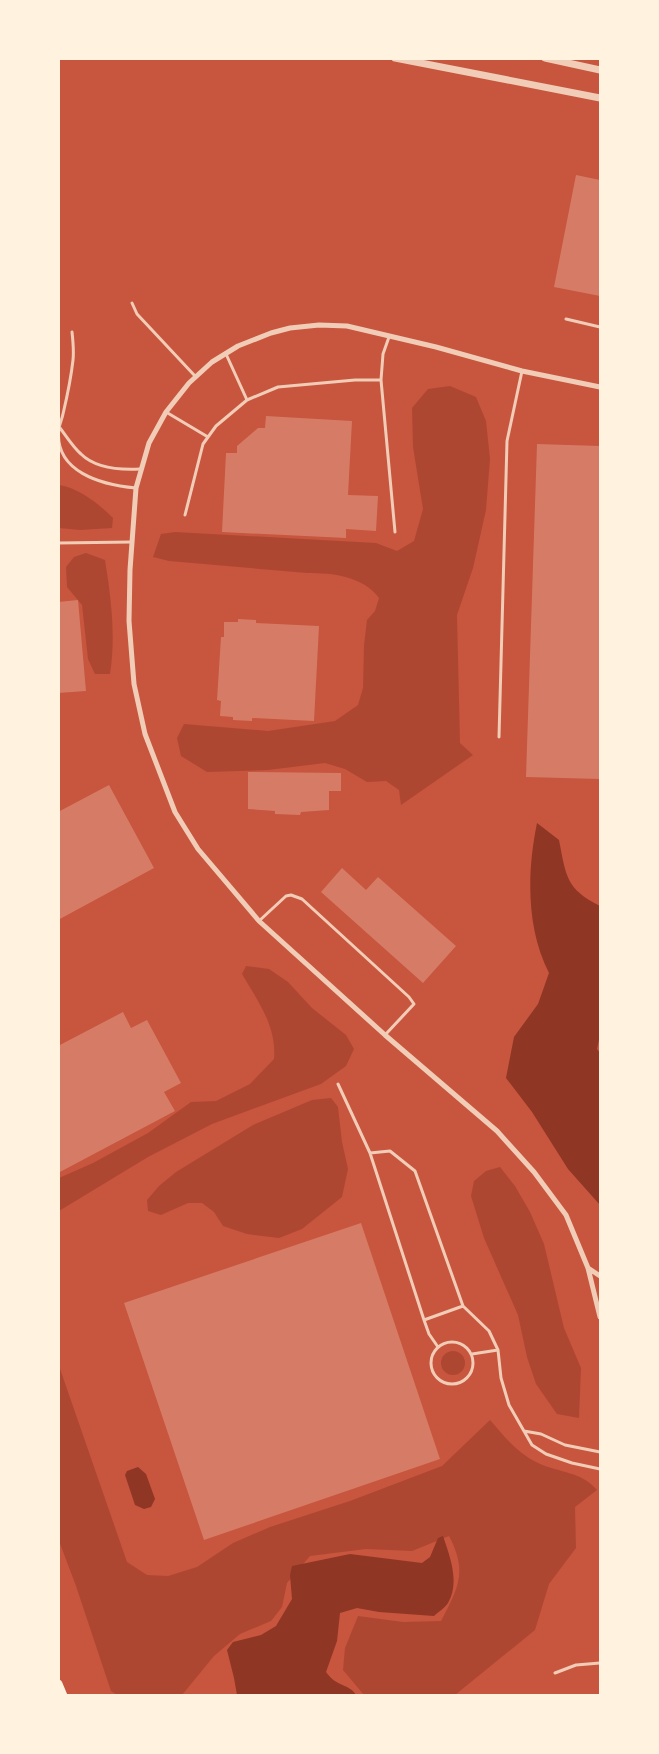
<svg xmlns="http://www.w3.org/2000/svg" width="659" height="1754" viewBox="0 0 659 1754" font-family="Mulish,sans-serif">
  <rect width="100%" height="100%" fill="#c8553d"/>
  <!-- green -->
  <path fill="#ae4732" d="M450,386L476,397L486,421L490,459L486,510L473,568L457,615L460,743L473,755L401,805L399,790L386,781L367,782L345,769L325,763L268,770L207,772L181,756L177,738L184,724L268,731L335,721L358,705L363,688L364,645L367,620L375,611L379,598C363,576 332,573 307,573L169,561L153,557L161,534L175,532L376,543L397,551L414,541L423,509L413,447L412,408L428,389Z
    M59,485C79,488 99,504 113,518L112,528L80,530L59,528Z
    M86,553L105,560C111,598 116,635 110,674H95L88,659L82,605L67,587L66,567L74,557Z
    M246,966L269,969L288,982L312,1008L346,1035L354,1049L346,1066L321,1084L212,1124L148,1157L59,1211V1178L93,1163L148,1133L191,1102L216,1101L250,1084L274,1059C277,1027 258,1001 242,974Z
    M331,1098L338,1107L342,1142L348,1169L342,1197L302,1229L279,1238L247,1234L223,1226L214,1212L202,1203H188L161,1215L148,1211L147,1200L159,1186L176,1172L253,1125L312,1100Z
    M500,1167L515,1186L530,1212L544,1244L564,1328L581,1368L579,1418L557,1414L536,1384L527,1357L518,1315L484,1238L471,1196L474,1181L486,1171Z
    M441 1363a12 12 0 1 1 24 0a12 12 0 1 1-24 0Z
    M58,1363L127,1562L147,1575L168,1576L197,1567L233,1543L270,1527L350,1501L442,1466L490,1420C504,1436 518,1454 538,1463C559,1473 581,1471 597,1490L575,1507L576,1548L549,1584L535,1630L455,1695H364L343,1670L345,1648L358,1616L403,1622L441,1621C458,1588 468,1572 449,1536L412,1551L366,1549L310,1556L287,1583L282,1607L271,1621L240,1634L214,1656L182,1695H117L111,1691L76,1586L59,1541Z"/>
  <!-- water -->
  <path fill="#8f3625" d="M537,823L559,840C566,876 566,889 600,906V1035L597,1049L600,1053V1205L568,1169L532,1112L506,1078L514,1037L538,1004L549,973C526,928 527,872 537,823Z
    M138,1467L146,1474L155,1499L151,1507L144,1509L135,1505L125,1475L127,1471Z
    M443,1536C450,1557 460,1582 448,1603C445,1608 438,1612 434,1616L379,1612L357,1608L340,1613L337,1641L326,1672C336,1687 350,1684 356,1695H237L234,1678L227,1650L233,1642L261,1635L276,1626L292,1599L290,1575L292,1566L350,1554L422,1563L430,1557L438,1538Z"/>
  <!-- building -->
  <path fill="#d67c66" d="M576,175L600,180V296L554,287Z
    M266,416L352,421L348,495L378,496L376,531L346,529V538L222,532L226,453H237V446L258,428H265Z
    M537,444L600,446V779L526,777Z
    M78,600L86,691L58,693V602Z
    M238,619L256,620V623L319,626L314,721L252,718V721L233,720V717L220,716L221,701L217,700L221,637H224V622H238Z
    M248,772L341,773V791H329V810L301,812L300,815L275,814V811L248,809Z
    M109,785L154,868L58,920V812Z
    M342,868L366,890L378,877L456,946L423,983L321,892Z
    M123,1012L131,1028L147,1020L181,1083L164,1092L175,1111L58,1173V1046Z
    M361,1223L440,1459L204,1540L124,1303Z"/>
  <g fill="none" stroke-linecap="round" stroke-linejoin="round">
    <!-- path -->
    <path stroke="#fff3e0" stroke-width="2" d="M600,58V59"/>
    <!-- service -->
    <path stroke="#f1ccb7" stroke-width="3" d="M132,303L137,314L195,376
      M566,319L600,327
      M72,332C73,341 74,351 73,360C71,378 67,397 63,414C62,419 60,423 59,428C53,472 102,485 136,488
      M389,337L383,354L381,380L395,532
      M226,354L247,400
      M166,412L208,437
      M60,428C67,437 73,447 81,454C96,469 121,470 140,469
      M185,515L203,444L216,426L247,400L278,387L355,380H381
      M58,543L132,542
      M499,737L507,441L522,371
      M259,921L286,896L291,895L302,899L409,997L414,1004L385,1035
      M338,1084L370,1153L390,1151L415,1171L463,1306L489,1331L498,1350L501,1378L509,1405L532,1445L546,1454L572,1463L600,1469
      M370,1153L424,1320L463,1306
      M424,1320L429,1334L438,1347
      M431 1363a21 21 0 1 1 42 0a21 21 0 1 1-42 0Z
      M472,1354L498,1350
      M524,1431L541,1434L565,1445L600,1452
      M555,1673L576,1665L600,1663"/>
    <!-- minor -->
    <path stroke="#f1ccb7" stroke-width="5" d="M600,387L522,371L436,347L347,326L319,325L290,328L271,333L238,346L212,362L189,383L166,412L149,443L136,488L130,570L129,621L134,684L145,734L175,812L198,849L259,921L385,1035L497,1131L534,1172L566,1215L588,1268L600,1317
      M588,1268L600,1276"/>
    <!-- tertiary -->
    <path stroke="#f1ccb7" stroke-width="7" d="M395,58L600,98
      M545,58L600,70"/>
    <!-- motorway -->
    <path stroke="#fff3e0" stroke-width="9" d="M58,1684L63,1696"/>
  </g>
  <!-- border -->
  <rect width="659" height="1754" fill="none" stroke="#fff3e0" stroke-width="120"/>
</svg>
